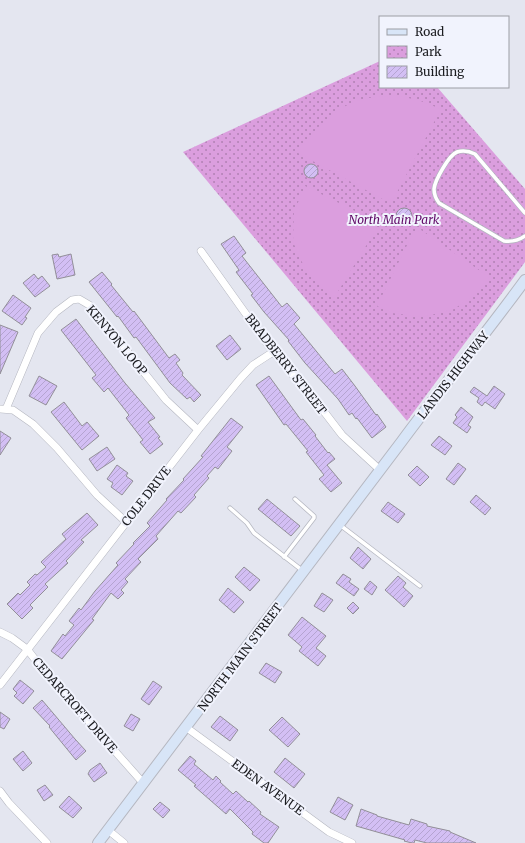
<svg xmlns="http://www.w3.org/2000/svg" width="525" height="843" viewBox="0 0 525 843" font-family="Merriweather,serif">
  <defs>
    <pattern id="park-dots" width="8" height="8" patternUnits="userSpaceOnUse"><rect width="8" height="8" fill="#db9ede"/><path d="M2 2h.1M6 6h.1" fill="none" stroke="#b180b3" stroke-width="1.8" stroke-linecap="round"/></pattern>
    <pattern id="building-hatch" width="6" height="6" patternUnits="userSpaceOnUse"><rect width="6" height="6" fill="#d3bff4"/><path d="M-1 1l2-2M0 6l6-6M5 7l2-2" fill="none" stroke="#b5a4d1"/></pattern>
  </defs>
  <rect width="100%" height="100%" fill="#e4e6f0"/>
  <!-- park -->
  <path fill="url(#park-dots)" d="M380,61V87H437L525,189V262L407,421L183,152Z"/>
  <!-- garden -->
  <path fill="#db9ede" d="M393,95L418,100L441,109L394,198L386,201L298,153C313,131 331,110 357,101C368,97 382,97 393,95Z
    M305,186L375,221L377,228L334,298L306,271L293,242L294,212Z
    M421,230L489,277L473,296L454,309L423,317L392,313L377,306L413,233Z"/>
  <!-- building -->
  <path fill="url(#building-hatch)" stroke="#928f98" d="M304 171a7 7 0 1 1 14 0a7 7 0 1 1-14 0Z
    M396 216a8 8 0 1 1 16 0a8 8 0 1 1-16 0Z
    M234,236L246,253L242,256L282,307L287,303L300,318L294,324L335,374L342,369L355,386L376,415L377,414L386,427L372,438L357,418L356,419L352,413L349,415L338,399L305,363L288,341L289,340L264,312L251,295L253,294L236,272L239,270L221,244Z
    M58,254L59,257L71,254L75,275L57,279L52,255Z
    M102,272L112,284L111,285L133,312L134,311L169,358L175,354L180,360L176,363L183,373L182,375L201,395L194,402L190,397L187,399L170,383L136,337L134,338L118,316L117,317L89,282Z
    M34,274L38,279L42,276L50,286L35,297L23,283Z
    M13,295L31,308L25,317L27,318L22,325L2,311Z
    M76,319L125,383L155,418L148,422L160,437L158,438L163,444L150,454L140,442L143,440L126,418L129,415L108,388L104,392L92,378L96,375L61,330Z
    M0,325L18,332L0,374Z
    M230,335L241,349L227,360L216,346Z
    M39,376L57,386L46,405L29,396Z
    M269,376L301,420L303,419L316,435L315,436L328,453L329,452L335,459L327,465L342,483L331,492L319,479L324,475L306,452L308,451L286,424L284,425L256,385Z
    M494,386L505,394L495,409L485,402L482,406L477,402L479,398L470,392L474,387L487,396Z
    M64,402L82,426L87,422L99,436L82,450L51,412Z
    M461,407L473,417L468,425L471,427L467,433L453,423L457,417L455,415Z
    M231,418L243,427L227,447L232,451L218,469L215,467L207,476L209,478L194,495L196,497L181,513L178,511L156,536L158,539L138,559L141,562L125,579L128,582L121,590L124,593L118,599L111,593L92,619L94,620L62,659L51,651L63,634L65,636L74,625L69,621L79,608L81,610L95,591L118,565L116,563L134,544L133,543L150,526L147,523L167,500L166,499L184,480L183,479L203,457L201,456Z
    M0,431L11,438L0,455Z
    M439,436L452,446L445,455L431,445Z
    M107,447L115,459L97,471L89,459Z
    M458,463L466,469L454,485L446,479Z
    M117,465L128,473L126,476L133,481L122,495L111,487L113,483L107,479Z
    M417,466L429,477L420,486L408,475Z
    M476,495L491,508L485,515L470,502Z
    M267,499L300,526L291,536L258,509Z
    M388,502L405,514L398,523L381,511Z
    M87,513L98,525L81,540L84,542L66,561L68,563L45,584L48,587L30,605L33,608L22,619L7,604L18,593L20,595L30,585L27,582L35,574L37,575L46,567L41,562L66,539L62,534Z
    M358,547L371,559L363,569L350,558Z
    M244,567L260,580L250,591L235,577Z
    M343,574L351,579L349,582L359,589L354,596L336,583Z
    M398,576L406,583L403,587L413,596L404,607L385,590Z
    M370,581L377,587L372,595L364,589Z
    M228,588L244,602L234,613L219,600Z
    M322,593L333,600L324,612L314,606Z
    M353,602L359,608L353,614L347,608Z
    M302,617L326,636L316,648L326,656L318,666L299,651L302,647L288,635Z
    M266,663L282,672L275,683L259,673Z
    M20,680L34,691L23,704L14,696L17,693L13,689Z
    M153,681L162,687L149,705L141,699Z
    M42,700L75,739L86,751L76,760L49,727L50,726L33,708Z
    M0,712L10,719L4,729L0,727Z
    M131,714L140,719L133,731L124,726Z
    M220,716L238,730L230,741L211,727Z
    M282,717L300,734L288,747L269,730Z
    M23,751L32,763L23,771L13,759Z
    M190,756L196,761L194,764L213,780L216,776L221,781L220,782L233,794L236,791L248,802L249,801L261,812L260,814L279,827L268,843H264L252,834L253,832L230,809L226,814L194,786L196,785L178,770Z
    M285,758L305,774L294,788L274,772Z
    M100,763L107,773L94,782L88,774L90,770Z
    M45,785L53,795L44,801L37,790Z
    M69,796L82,808L73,818L59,807Z
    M338,797L353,805L345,820L330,812Z
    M160,802L170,810L163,818L153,809Z
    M361,809L377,815V816L409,825L411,819L427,824V826L450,831V832L476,843H427L415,840L414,843H412L404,841L405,840L356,826Z"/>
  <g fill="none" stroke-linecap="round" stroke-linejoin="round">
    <!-- lane casing -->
    <g stroke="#b5b7c0" stroke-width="5">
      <path id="lane" d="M525,213L475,154C469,151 463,150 457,152C449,155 435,180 434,189C434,194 436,199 439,203L504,241C512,242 518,241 525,236
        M230,508L247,523L254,533L303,571
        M340,525L420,586
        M284,557L314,518V516L295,499"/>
    </g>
    <!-- street casing -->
    <g stroke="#b5b7c0" stroke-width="8">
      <path id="street" d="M201,251L273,352L322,409L342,435L380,470
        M0,409L13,410L33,424L57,448L97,495L126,522
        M6,409L38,333L56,312L72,300L79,299L91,306L166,400L198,430
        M0,632L12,638L27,649L44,671L144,784
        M0,685L198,430L240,379L253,365L273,352
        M187,728L329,832L352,843
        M0,791L9,803L47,843
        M108,830L124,843"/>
    </g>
    <!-- secondary casing -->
    <g stroke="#b5b7c0" stroke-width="12">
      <path id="secondary" d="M98,843C200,709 300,575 402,441C442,387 485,335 525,280"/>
    </g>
    <!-- lane -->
    <use href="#lane" stroke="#fff" stroke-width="3.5"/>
    <!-- street -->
    <use href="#street" stroke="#fff" stroke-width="7"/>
    <!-- secondary -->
    <use href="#secondary" stroke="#d8e5f7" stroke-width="10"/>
  </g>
  <g text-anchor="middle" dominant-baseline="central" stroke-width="4" stroke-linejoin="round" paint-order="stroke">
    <!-- park labels -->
    <g font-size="12" font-style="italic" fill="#610b68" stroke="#f1f3fd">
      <text x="394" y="219">North Main Park</text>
    </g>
    <!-- street labels -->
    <g font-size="12" fill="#1a1b1f" stroke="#f1f3fd">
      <text transform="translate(117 340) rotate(50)">KENYON LOOP</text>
      <text transform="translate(286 364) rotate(52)">BRADBERRY STREET</text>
      <text transform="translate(453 375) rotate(-52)">LANDIS HIGHWAY</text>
      <text transform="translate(146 496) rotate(-52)">COLE DRIVE</text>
      <text transform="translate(240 657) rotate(-53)">NORTH MAIN STREET</text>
      <text transform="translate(75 705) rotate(49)">CEDARCROFT DRIVE</text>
      <text transform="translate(268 787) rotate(36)">EDEN AVENUE</text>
    </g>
  </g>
  <!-- legend -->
  <rect x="379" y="16" width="130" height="72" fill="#f1f3fd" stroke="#9b9da4"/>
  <rect x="387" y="29" width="20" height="6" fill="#d8e5f7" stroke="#9b9da4"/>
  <text x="415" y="36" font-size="12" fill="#1a1b1f">Road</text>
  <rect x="387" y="46" width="20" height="12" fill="url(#park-dots)" stroke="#9b9da4"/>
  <text x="415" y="56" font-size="12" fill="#1a1b1f">Park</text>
  <rect x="387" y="66" width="20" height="12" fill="url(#building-hatch)" stroke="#9b9da4"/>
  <text x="415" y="76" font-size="12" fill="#1a1b1f">Building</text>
</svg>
